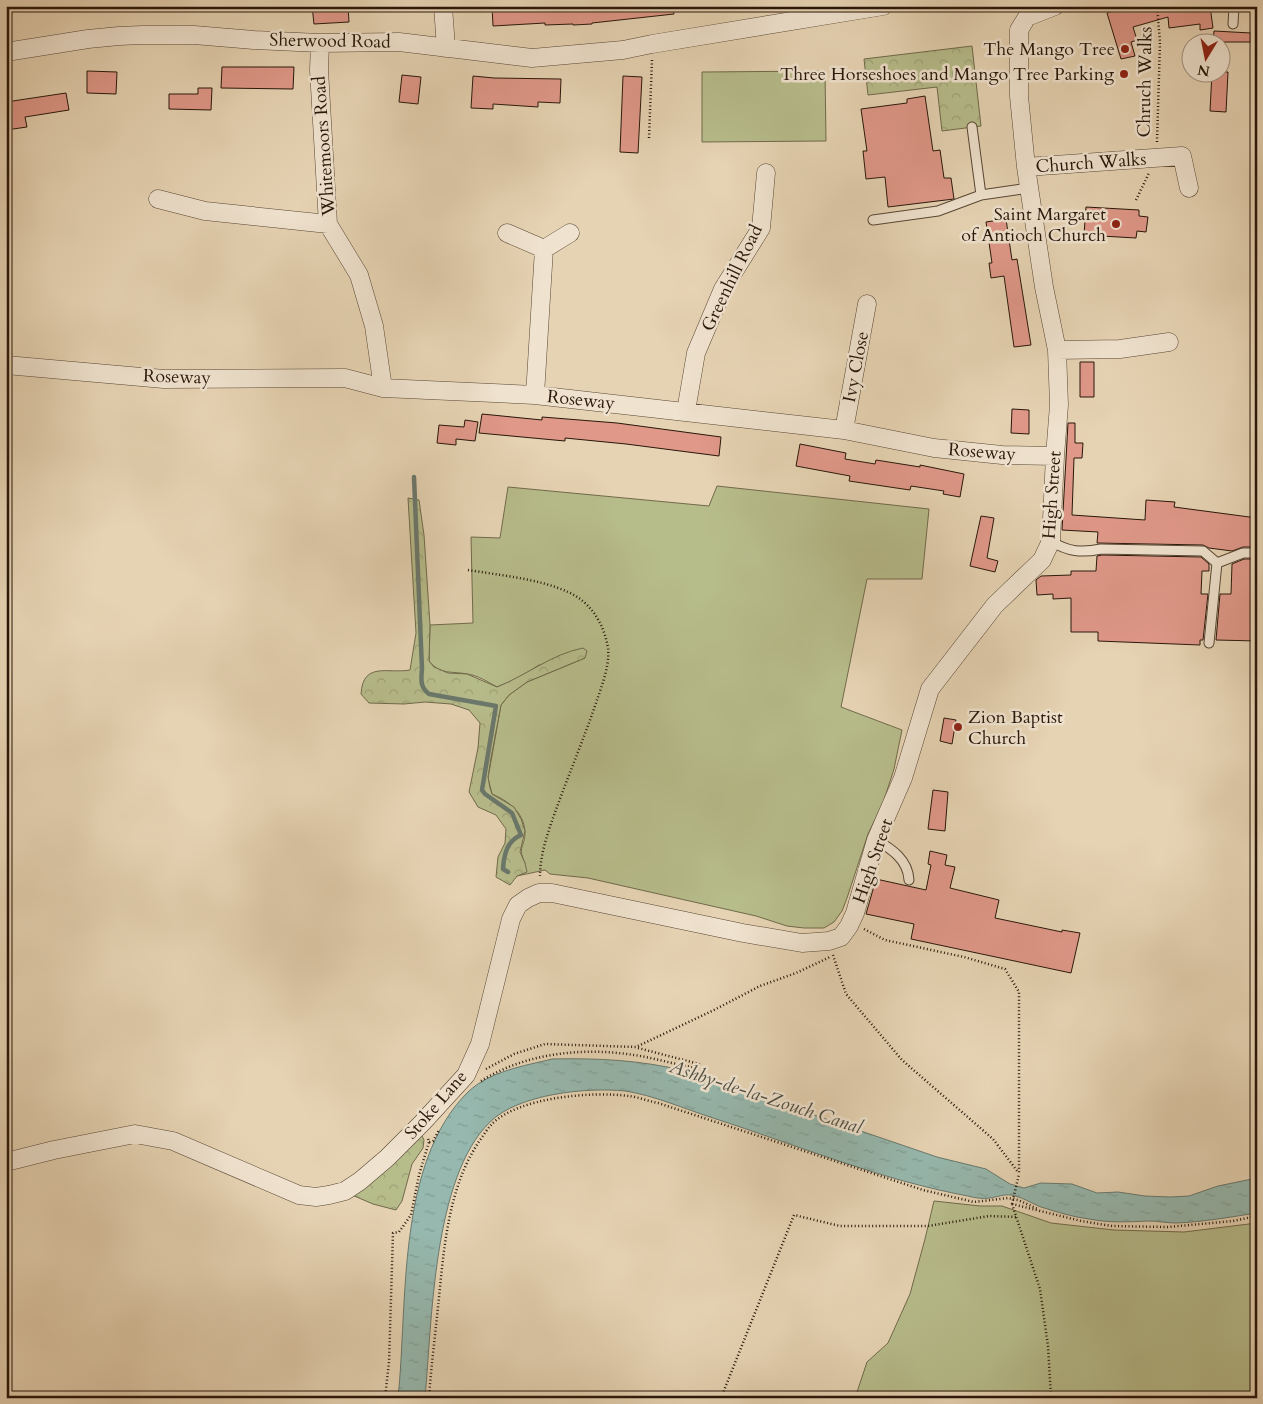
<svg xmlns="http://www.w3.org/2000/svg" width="1263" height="1404" viewBox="0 0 1263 1404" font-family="Cardo,serif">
  <defs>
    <pattern id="forest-crowns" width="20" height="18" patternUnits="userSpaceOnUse" patternTransform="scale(1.25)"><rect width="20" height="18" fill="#b7bc8b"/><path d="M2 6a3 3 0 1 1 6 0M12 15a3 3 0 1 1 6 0" fill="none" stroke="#9da177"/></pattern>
    <pattern id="water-ripples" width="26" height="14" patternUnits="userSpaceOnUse" patternTransform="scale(1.25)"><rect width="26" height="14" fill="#96b8ae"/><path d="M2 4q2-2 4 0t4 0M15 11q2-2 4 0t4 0" fill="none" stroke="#819d94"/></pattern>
  </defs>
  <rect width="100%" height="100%" fill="#e6d3b3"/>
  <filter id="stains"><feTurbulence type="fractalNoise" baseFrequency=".004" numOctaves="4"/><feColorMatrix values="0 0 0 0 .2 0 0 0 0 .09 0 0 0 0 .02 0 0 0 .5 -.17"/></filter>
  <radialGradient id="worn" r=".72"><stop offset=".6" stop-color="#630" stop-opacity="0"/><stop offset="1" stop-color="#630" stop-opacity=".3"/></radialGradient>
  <!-- grass -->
  <path fill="#b7bc8b" stroke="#706a4a" d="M825,71L826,141L702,142V72Z
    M717,486L929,509L922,579H867L841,707L902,730L894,769L883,803L868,834L847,898L842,911L834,922L824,928H804L787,926L756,916L588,878L550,874L545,870L517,876L525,863C517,846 525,848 525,832C524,812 508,801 492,794L488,778L501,705L509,695L527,682L585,658L539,665L517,679L497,687C488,682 477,675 467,674C452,671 440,675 429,661L430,625L473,623L471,537L500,538L508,487L709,506Z
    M934,1201L980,1206H1002L1051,1223L1114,1230L1184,1232L1257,1223V1398H855L867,1362L888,1343L910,1294L925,1239Z"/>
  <!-- forest -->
  <path fill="url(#forest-crowns)" stroke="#706a4a" d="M972,46L981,126L942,131L937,87L868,95L864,59Z
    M408,498L419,500L424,535L430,625L429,661L434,667L448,673L467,674L497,687C527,675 552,654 583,648L587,651L585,658L527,682L509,695L501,705L491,758L488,777L490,788L492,794L514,807L521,819L525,831L520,852L525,863L527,872L517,876L510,885L496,877L498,857L505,843L506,829L496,815L478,807L469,792L478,748L480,723L469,710L451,704L425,702L404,704L369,703L361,694C363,661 388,674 410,670L416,633Z
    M421,1134L424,1140L423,1148L412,1164L402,1201L396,1210L373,1204L352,1195Z"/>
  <!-- water -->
  <path fill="url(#water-ripples)" stroke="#6a786c" d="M552,1059C597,1058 641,1060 685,1071L937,1157L986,1169L1010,1184L1024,1188L1041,1183L1072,1184L1097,1193L1118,1192L1145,1196L1170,1197L1189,1196L1218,1186L1257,1178V1213C1230,1217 1203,1222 1176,1223C1167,1223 1158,1221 1148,1221C1128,1222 1109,1223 1089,1219C1073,1217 1057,1212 1041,1207C1031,1203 1022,1197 1011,1195C1004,1194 997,1197 990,1198C983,1199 975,1198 968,1196C881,1180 797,1145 713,1118C685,1109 653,1095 625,1091C587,1087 518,1094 490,1122C433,1177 432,1322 425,1398H398C408,1304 396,1163 468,1092C490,1071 524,1066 552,1059Z"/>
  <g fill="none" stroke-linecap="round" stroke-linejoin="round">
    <!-- stream -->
    <path stroke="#6a786c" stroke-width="4.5" d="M414,477L422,669C421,680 420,687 429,694L496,706L482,790L485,794L512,813L521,835C507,841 504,854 503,869L508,872"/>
  </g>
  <!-- building -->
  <path fill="#e09889" stroke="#28170a" d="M312,6H348L349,22L314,24Z
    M492,6H673L674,14L592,23V24L573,25V24L545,25V23L493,26Z
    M1131,6H1210L1213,28L1200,30V24L1169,28L1168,17L1133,27L1137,40L1131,42L1135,56L1121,59L1107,13Z
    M1214,31L1251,33V42H1213Z
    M222,67H294L293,89L221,88Z
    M87,71L117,72L116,94L87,93Z
    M1212,72H1228L1226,112L1210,111Z
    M402,75L421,77L418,104L399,102Z
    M473,76L494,78L561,79L560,103L538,102V107L493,104V109L471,108Z
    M623,76L642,77L638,153L620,152Z
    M198,88H212L211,110L169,109V94H198Z
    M66,93L69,110L25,117L27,127L6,130V102Z
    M925,96L933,151L940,150L944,178H951L954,199L888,207L885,177L866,179L863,151H867L861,109L907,103V99Z
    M1086,207L1139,210V216L1148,217L1146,232L1137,231L1136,238L1084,235Z
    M1006,219L1012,260L1017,259L1031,345L1014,347L1004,276L991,278L989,263H992L986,222Z
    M1080,362H1094V397H1080Z
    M1012,409L1029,410V434L1011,433Z
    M482,414L542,420V417L617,423L721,437L719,456L626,444L565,438V441L479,433Z
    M465,420L478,422L475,441L456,439V445L437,443L439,425L464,427Z
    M1068,423H1075V443H1083L1082,458H1074L1072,515L1145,520L1146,500L1175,502L1174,507L1257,518V547H1243L1232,551L1209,548L1203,545L1097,543L1098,532L1062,530Z
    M800,444L846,453L845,459L875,464L876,460L920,467V465L964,474L960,497L943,494L944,491L911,486L910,490L849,481L850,476L796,466Z
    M981,516L994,518L987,558L998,561L995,572L970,566Z
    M1102,555L1201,557L1209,564V571H1202L1201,594H1208L1203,640H1200V645L1098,641V632H1071V598L1053,599V594L1037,595L1036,580L1041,576L1071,575V571H1096L1097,556Z
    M1244,559H1257V578H1254V609H1257V641L1216,640L1220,594H1231L1232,564Z
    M944,718L956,720L952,744L940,741Z
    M933,790L948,792L945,831L928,829Z
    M930,851L947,855L945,865L955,867L950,888L999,900L995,918L1062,932V930L1080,933L1071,973L911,939L914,924L866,914L876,879L926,890L931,865L928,864Z"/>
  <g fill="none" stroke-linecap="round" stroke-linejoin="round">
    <!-- lane casing -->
    <g stroke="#584634" stroke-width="11">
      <path id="lane" d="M1233,24L1234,6
        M972,127L981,195
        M873,220L938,211L981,195L1029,188
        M1051,541C1068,552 1082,553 1101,549L1203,551L1217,563L1243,553H1257
        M1209,643L1217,563
        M876,840C892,849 908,860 909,880"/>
    </g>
    <!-- street casing -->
    <g stroke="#584634" stroke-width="19">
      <path id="street" d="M443,6L446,48
        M320,43L319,70L328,224L359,275L374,326L383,388
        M6,52L88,39L119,36L142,35H194L254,40L320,43L399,42L532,58L623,50L652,44L883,6
        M1026,167L1182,156L1189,188
        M158,199L205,211L328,224
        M507,233L544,249L570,233
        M1057,350L1120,349L1169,342
        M6,365L164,379L345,378L383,388L535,395L844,430L934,448L1002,455L1055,456
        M535,395L544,249
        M686,411L696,353L723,289L761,228L766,173
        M844,430L867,304
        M6,1162L54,1150L135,1134L173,1141L299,1195L316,1197L329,1195L345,1191L360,1181L387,1158L422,1123L466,1075L480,1044L511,919L518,905L528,898L539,893H552L743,933L802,943L829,941L841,937L849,926L855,913L876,840L903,778L930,689L995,605L1042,560L1051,541L1055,456L1059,405L1057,350L1044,287L1026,167L1019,96V30L1027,17L1055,6"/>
    </g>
    <!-- path -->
    <path stroke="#28170a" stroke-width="2.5" stroke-dasharray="1 2.5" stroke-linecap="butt" d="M902,6L963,11L1013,8L1012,6
      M649,138L652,60
      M1157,142L1160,42L1157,6
      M1136,200L1149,173
      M468,570C499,575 540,579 568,592C591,602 604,624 608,648C610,665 602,685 597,700C585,736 570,771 557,807C549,829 540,853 540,876
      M864,929L885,940L964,957L1005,969L1019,992V1174
      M833,955L846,994L902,1060L993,1139L1018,1172
      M638,1048L699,1064L698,1068
      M486,1069L514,1054L545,1044L636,1047L714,1010L760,986L796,973L830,957
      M481,1081C526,1053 582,1047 634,1055C655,1058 676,1065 698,1068
      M428,1139L429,1142L433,1141L439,1130
      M1012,1204L1081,1221L1112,1226L1168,1227L1233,1221L1257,1216
      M1012,1204L1040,1289L1048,1346L1051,1397L1056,1398
      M385,1398L389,1362L393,1233L399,1232L411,1215L419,1175L429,1142
      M429,1398C431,1368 435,1337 438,1307C444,1250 447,1189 480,1140C484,1135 487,1129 491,1125C517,1097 593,1091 629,1096C638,1097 648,1101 658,1103L923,1190L974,1202L1008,1198L1018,1200L1038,1209
      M721,1398L794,1215L840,1226H928L989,1216L1016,1217"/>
    <!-- lane -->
    <use href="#lane" stroke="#efe2ce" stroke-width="9"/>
    <!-- street -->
    <use href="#street" stroke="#efe2ce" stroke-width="18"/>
    <!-- path-bridge -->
    <path stroke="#28170a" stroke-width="2.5" stroke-dasharray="1 2.5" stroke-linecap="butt" d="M1012,1204L1019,1174"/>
  </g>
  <!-- markers -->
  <g fill="#8f2418" stroke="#efe2ce" stroke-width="2">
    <circle cx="1125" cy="49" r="5"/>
    <circle cx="1124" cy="74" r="5"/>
    <circle cx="1116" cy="224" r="5"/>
    <circle cx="958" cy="727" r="5"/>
  </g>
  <g text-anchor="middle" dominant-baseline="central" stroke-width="5" stroke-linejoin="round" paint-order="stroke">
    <!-- street labels -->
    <g font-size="18" fill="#28170a" stroke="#efe2ce">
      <text transform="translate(330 41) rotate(1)">Sherwood Road</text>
      <text transform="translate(1145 82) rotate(-89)">Chruch Walks</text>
      <text transform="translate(324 146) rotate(-94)">Whitemoors Road</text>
      <text transform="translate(1091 163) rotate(-4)">Church Walks</text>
      <text transform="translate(732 278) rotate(-64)">Greenhill Road</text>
      <text transform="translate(856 367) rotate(-79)">Ivy Close</text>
      <text transform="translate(177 377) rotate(2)">Roseway</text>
      <text transform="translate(581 400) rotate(6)">Roseway</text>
      <text transform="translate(982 452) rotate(4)">Roseway</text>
      <text transform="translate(1052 495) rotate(-86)">High Street</text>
      <text transform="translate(873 861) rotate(-71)">High Street</text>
      <text transform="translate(436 1105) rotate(-49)">Stoke Lane</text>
    </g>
    <!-- poi labels -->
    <g font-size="18" fill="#28170a" stroke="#efe2ce" text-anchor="end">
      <text x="1115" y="49">The Mango Tree</text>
      <text x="1114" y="74">Three Horseshoes and Mango Tree Parking</text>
      <text x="1106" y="214">Saint Margaret<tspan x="1106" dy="21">of Antioch Church</tspan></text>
      <text x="968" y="717" text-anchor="start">Zion Baptist<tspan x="968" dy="21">Church</tspan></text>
    </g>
    <!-- water labels -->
    <g font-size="19" font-style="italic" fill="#4e4f43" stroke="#efe2ce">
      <text transform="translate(766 1097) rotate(18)">Ashby-de-la-Zouch Canal</text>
    </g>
  </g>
  <!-- margin -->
  <rect width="1263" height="1404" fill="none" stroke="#e6d3b3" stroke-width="25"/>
  <rect x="8" y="8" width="1248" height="1389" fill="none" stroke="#28170a" stroke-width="2.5"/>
  <rect x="12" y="12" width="1238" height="1379" fill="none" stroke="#28170a"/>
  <!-- north arrow -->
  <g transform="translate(1206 58) rotate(190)"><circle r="24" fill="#efe2ce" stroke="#9f9180"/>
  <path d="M0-4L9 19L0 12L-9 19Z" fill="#8f2418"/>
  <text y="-8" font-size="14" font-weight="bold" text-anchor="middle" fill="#28170a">N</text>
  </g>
  <rect width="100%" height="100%" filter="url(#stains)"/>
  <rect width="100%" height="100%" fill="url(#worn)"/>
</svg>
